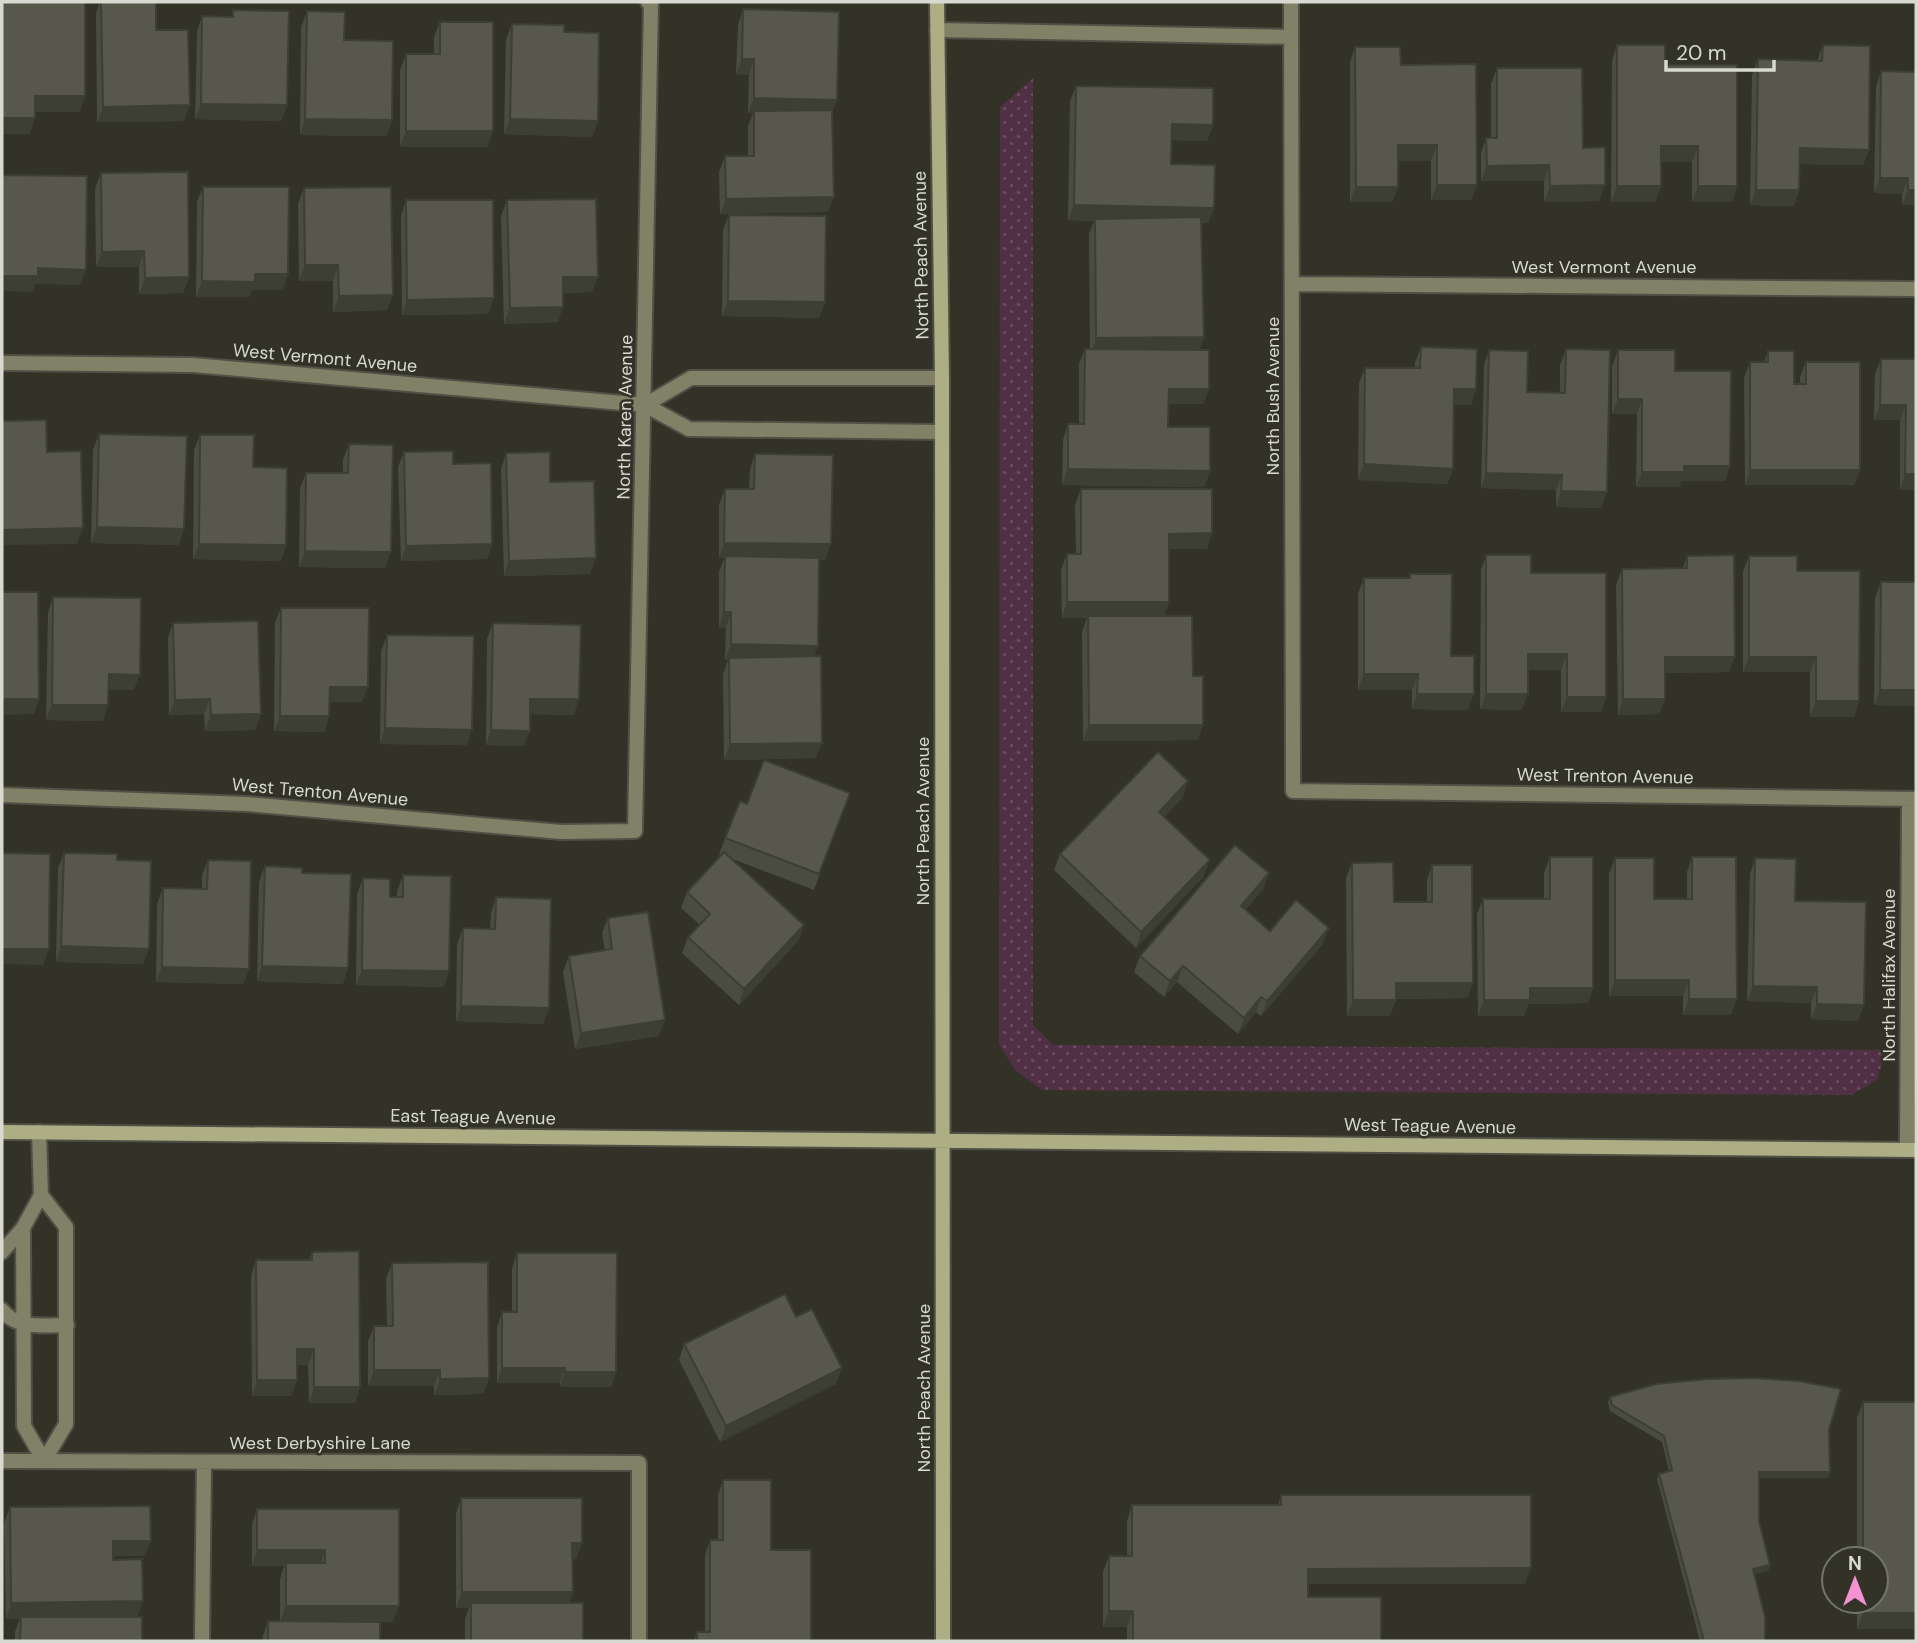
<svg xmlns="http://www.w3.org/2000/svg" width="1918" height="1643" viewBox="0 0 1918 1643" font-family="'DM Sans',sans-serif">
  <defs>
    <pattern id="park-dots" width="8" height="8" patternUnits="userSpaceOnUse" patternTransform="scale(1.75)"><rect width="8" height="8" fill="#513046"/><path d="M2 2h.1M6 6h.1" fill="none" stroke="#694d60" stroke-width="1.8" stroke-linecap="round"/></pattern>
  </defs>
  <rect width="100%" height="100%" fill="#323227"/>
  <!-- park -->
  <path fill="url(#park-dots)" d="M1033,78V1025L1053,1045L1886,1050L1877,1080L1851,1095L1042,1090L1015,1070L999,1044L1000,107Z"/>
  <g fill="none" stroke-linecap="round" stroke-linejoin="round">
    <!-- street casing -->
    <g stroke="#505046" stroke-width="18">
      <path id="street" d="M1291,2L1293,791L1916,799
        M937,30L1291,37
        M1292,284L1916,289
        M2,363L193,365L645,405L689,429L942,432
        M645,405L691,378H942
        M2,795L247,804L561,832L635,831L651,4L648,2
        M39,1132L41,1195L23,1228L24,1426L44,1461
        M1907,1150L1909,799
        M41,1195L66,1227V1424L44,1461
        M2,1252L23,1228
        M2,1310C17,1330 44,1325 67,1325
        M2,1461L639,1463V1641
        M202,1641L204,1462"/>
    </g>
    <!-- secondary casing -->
    <g stroke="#505046" stroke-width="18">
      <path id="secondary" d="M937,2L942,378L943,1641
        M2,1132L1916,1150"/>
    </g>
    <!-- street -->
    <use href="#street" stroke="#808167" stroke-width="14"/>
    <!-- secondary -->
    <use href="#secondary" stroke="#adae84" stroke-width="14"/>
  </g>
  <!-- wall -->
  <path fill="#4b4c40" d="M100,2H156V30L184,121L97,122L96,13Z
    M743,9L832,113L828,212L720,214L719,172L725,156H748V126L753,113H748L749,75L736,74L738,25Z
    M233,10L287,105L281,121L195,119L197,32L202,16L231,17Z
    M307,11L344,40L392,120L386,136L300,135L301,27Z
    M440,22L488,147H400V70L406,54H434V37Z
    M512,24L564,32L598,121L592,137L504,134L506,40Z
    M1617,45L1737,186L1732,202H1692V162H1661V186L1655,202H1611L1612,61Z
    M1823,45L1869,150L1863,165L1800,164L1799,190L1794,206L1750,205L1752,75L1758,59L1817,61Z
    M1355,47L1401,65L1477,185L1471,200H1431V161H1398V187L1392,202H1350V62Z
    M1497,68L1583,148L1599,201L1544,202V181H1481V153L1486,138H1491V84Z
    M1881,71L1916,205H1902V194L1874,193L1876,87Z
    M1076,86L1213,125L1207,141L1171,140V164L1214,208L1208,223H1201L1204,337L1199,350L1209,389L1203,404H1168V427L1210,471L1204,487L1062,485L1063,440L1068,424H1079V364L1085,349H1090L1089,234L1094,221L1068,220L1070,101Z
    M101,173L189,277L183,293L139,294V267H96L95,189Z
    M203,187L283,290H252L249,297H196L197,202Z
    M304,188L387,310L333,312V281H299L298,204Z
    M406,200L494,298L488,314L402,315L401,216Z
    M507,200L592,292L563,293L558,322L504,324L501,216Z
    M729,215L825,302L819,318L722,316L723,230Z
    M1421,347L1476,389L1471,405H1454L1453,469L1447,484L1358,480L1359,383L1365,368H1415V363Z
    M1566,349L1607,492L1601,508L1556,507V490L1481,488L1484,365L1489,350L1527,392L1560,393V365Z
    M1618,350L1675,371L1730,466L1725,481H1681L1679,487H1636L1637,414H1612V366Z
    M1768,351L1794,384H1800V377L1806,362L1860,470L1854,485H1745L1744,378L1750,362H1764Z
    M1881,359H1916V490H1900V420H1874L1875,374Z
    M99,434L179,545L91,543L93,450Z
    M200,435L253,467L286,545L281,561L193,559L194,450Z
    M349,444L385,568L299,567L300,488L306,473H343V460Z
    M404,452L453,464L492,544L487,559L401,561L398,467Z
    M506,453L550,482L590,574L504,576L501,469Z
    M755,454L825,560H819L818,646L814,656L816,758L724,760L723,674L728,660H725L726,628H719V572L724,558H719V505L725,489H749L750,469Z
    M1081,489L1207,549H1169V602L1164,616L1193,676L1198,740L1083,741L1082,632L1087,618H1062L1061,570L1067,554H1076L1075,505Z
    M1486,555L1531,573L1606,697L1601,712H1561V670H1528L1522,710L1480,709L1481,570Z
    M1687,556L1729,672L1665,673V699L1659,714L1618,715L1616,585L1622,569L1683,568Z
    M1749,556L1797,571L1859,701L1854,717H1810V672H1743V571Z
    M1410,574L1451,656L1468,710L1412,709V690H1358V594L1364,578H1408Z
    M1881,582H1916V706L1874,705L1875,598Z
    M53,597L134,690H109L103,721L46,720L48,613Z
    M281,608L362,702H329V716L324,732L274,731L275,623Z
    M173,623L261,714L255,730L205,731L204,714L169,715L168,638Z
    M493,623L574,715L530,714L524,746L486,745L487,639Z
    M387,635L467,745L380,744L381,651Z
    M850,793L814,890L730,858L804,925L798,941L739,1005L682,953L688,937L700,925L681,908L687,892L721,855L719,854L740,801L747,804Z
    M1183,797L1164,817L1204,876L1136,948L1054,870L1060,854Z
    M64,853L117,860L143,964L56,962L58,868Z
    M1550,857L1593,988L1588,1003L1528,1004L1524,1016H1478L1477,914L1483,899H1544V873Z
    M1692,857L1731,1015H1683V996H1609V874L1615,858L1654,899H1687V872Z
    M1755,858L1795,901L1858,1021L1811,1019V1003L1747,1001L1750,874Z
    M208,860L249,969L243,984L156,982L157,904L163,888L202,889V875Z
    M1352,863L1394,902H1427V880L1432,865L1473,983L1467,998L1396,999L1390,1016H1347L1346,878Z
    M265,866L302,873L343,984L257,981L259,882Z
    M1269,873L1263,889L1245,910L1270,931L1323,944L1261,1016L1256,1012L1238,1034L1177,982L1164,997L1134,972L1140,956Z
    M403,875L444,987L356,985L357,894L363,878L390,897H397V891Z
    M496,897L549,1008L543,1024L456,1021L457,944L463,928L490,929L491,913Z
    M608,918L659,1036L575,1049L563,972L569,956L605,951L602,933Z
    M312,1252L360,1387L355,1403H309L308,1365H297V1380L291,1396H252L251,1276L256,1260H309Z
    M517,1253L616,1372L611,1387H560V1383H497V1328L502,1312H512V1269Z
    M392,1263L489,1378L483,1394L434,1395V1386H368V1341L374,1326H387L386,1279Z
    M796,1317L836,1384L720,1442L679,1360L684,1344Z
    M1610,1397L1829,1430L1828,1478H1759V1521L1770,1565L1768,1571L1754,1574L1765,1641H1700L1657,1479L1659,1474L1669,1471L1662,1442L1610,1411L1608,1402Z
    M1863,1402L1916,1629H1857V1601H1876V1559H1857V1418Z
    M723,1480L771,1550L811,1641H694L697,1632H705V1555L710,1540H718V1495Z
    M1281,1495L1525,1584H1308V1597L1381,1641H1127V1627H1103V1572L1109,1556H1127V1521L1132,1505H1278Z
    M461,1498L582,1543L576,1559H572L573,1592L569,1603L583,1641H465V1619L469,1608H456V1513Z
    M10,1507L145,1556H113V1560L143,1601L137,1617L142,1641H15V1632L20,1618L6,1619L4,1523Z
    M257,1509H399L393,1622H380V1641H262L263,1636L268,1621H280V1579L284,1566H252V1525Z"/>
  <!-- shaded-wall -->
  <path fill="#3d3e34" d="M742,59H754L749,75L736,74Z
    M35,96H85L80,112H30Z
    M754,98L837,100L831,116L754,111L753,113H748Z
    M201,104L287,105L281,121L195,119Z
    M190,105L184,121L97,122L103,107Z
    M2,118H35L30,134H2Z
    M305,119L392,120L386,136L300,135Z
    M510,119L598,121L592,137L504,134Z
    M1172,124L1213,125L1207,141L1166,140Z
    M406,131H493L488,147H400Z
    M1398,145H1437L1431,161H1392Z
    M1661,146H1698L1692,162H1655Z
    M1800,148L1869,150L1863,165L1794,164Z
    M1549,165L1544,181H1481L1487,166Z
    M1880,178H1908L1902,194L1874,193Z
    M1437,185H1477L1471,200H1431Z
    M1605,185L1599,201L1544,202L1550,186Z
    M1617,186H1661L1655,202H1611Z
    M1698,186H1737L1732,202H1692Z
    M1356,187H1398L1392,202H1350Z
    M1756,190H1799L1794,206L1750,205Z
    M1908,190H1916V205H1902Z
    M834,197L828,212L720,214L726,199Z
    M1074,205L1214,208L1208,223L1068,220Z
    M144,251L139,267H96L102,252Z
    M305,265H338L333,281H299Z
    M38,268L86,270L80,285L35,284L33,292L2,291V276Z
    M255,274H288L283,290H252L249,297H196L202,281Z
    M189,277L183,293L139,294L145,278Z
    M563,277H598L592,292L557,293Z
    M393,295L387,310L333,312L339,296Z
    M494,298L488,314L402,315L407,300Z
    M728,301L825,302L819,318L722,316Z
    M563,307L558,322L504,324L510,308Z
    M1204,337L1198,352L1091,353L1096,338Z
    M1169,389H1209L1203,404H1163Z
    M1454,389H1476L1471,405H1448Z
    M1618,399H1642L1637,414H1612Z
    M1880,405H1906L1900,420H1874Z
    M1364,464L1453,469L1447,484L1358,480Z
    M1684,466H1730L1725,481H1681L1679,487H1636L1642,472Z
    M1068,469L1210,471L1204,487L1062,485Z
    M1750,470H1860L1854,485H1745Z
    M1486,473L1562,475L1556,490L1481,488Z
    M1905,474H1916V490H1900Z
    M1561,491L1607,492L1601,508L1556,507Z
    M97,527L184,529L179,545L91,543Z
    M83,528L77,544L2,545V530Z
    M1212,533L1207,549H1163L1169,534Z
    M724,543L831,544L825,560L719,558Z
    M199,544L286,545L281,561L193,559Z
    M492,544L487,559L401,561L406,546Z
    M305,551L391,552L385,568L299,567Z
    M596,558L590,574L504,576L509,561Z
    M1067,602H1169L1164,617L1062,618Z
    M724,612H731L726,628H719Z
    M731,644L818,646L812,662L725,660Z
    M1528,654H1567L1561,670H1522Z
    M1665,657H1735L1729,672L1659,673Z
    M1749,657H1816L1810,672H1743Z
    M109,674L140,675L134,690H103Z
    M1364,674H1418L1412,690H1358Z
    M330,687H368L362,702H324Z
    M1880,690H1916V706L1874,705Z
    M1417,694H1474L1468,710L1412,709Z
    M1486,694H1528L1522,710L1480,709Z
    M1567,697H1606L1601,712H1561Z
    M2,699H39L34,714L2,715Z
    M210,699L204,714L169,715L175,700Z
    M530,699H579L574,715L525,714Z
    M1623,699H1665L1659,714L1618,715Z
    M1816,701H1859L1854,717H1810Z
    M52,705H108L103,721L46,720Z
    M261,714L255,730L205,731L211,715Z
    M280,716H329L324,732L274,731Z
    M1089,725H1203L1198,740L1083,741Z
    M385,728L472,730L467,745L380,744Z
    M491,730L530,731L524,746L486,745Z
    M822,743L816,758L724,760L730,744Z
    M1188,781L1183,797L1153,828L1159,812Z
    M1210,860L1204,876L1136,948L1141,932Z
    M1269,873L1263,889L1235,921L1241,906Z
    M804,925L798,941L739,1005L744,989Z
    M1329,928L1323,944L1261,1016L1267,1001Z
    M61,946L149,949L143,964L56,962Z
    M2,949H49L43,965L2,964Z
    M262,966L348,968L343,984L257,981Z
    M1183,966L1177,982L1164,997L1170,981Z
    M162,967L249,969L243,984L156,982Z
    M362,970L449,971L444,987L356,985Z
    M1615,980H1689L1683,996H1609Z
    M1396,983H1473L1467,998L1390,999Z
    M1753,986L1817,987L1811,1003L1747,1001Z
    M1530,988H1593L1588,1003L1528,1004L1524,1016H1478L1484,1000Z
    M1261,997L1256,1012L1238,1034L1244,1018Z
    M1689,999H1737L1731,1015H1683Z
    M1353,1000H1396L1390,1016H1347Z
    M1817,1004L1864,1005L1858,1021L1811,1019Z
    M461,1006L549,1008L543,1024L456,1021Z
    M665,1020L659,1036L575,1049L581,1033Z
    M297,1349H314L308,1365H291Z
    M502,1368H565L560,1383H497Z
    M842,1368L836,1384L720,1442L726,1426Z
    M374,1370H440L434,1386H368Z
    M565,1372H616L611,1387H560Z
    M489,1378L483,1394L434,1395L440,1379Z
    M257,1380H297L291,1396H252Z
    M314,1387H360L355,1403H309Z
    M1759,1472H1830L1828,1478H1757Z
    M113,1541H151L145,1556H107Z
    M572,1543H582L576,1559H566Z
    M257,1550H325L320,1566L286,1563L284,1566H252Z
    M1770,1565L1768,1571L1751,1574L1753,1569Z
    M1531,1568L1525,1584H1302L1308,1569Z
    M462,1592H573L567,1608L471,1603L469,1608H456Z
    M143,1601L137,1617L6,1619L11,1603Z
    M286,1606H399L393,1622H280Z
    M1109,1611H1133L1127,1627H1103Z
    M1863,1613H1916V1629H1857Z"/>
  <!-- building -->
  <path fill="#57584b" stroke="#3d3e34" stroke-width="2" d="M2,2H85V96H35V118H2Z
    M101,2H156V30H188L190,105L103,107Z
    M743,9L839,12L837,100L754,98V59H742Z
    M233,10L289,11L287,105L201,104L202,16L233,17Z
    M307,11L345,12L344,40L393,41L392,120L305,119Z
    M440,22H493V131H406V54H440Z
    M512,24L564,25V32L599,33L598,121L510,119Z
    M1617,45H1665V65H1737V186H1698V146H1661V186H1617Z
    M1823,45L1870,46L1869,150L1800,148L1799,190H1756L1758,59L1822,61Z
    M1355,47H1400L1401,65L1476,64L1477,185H1437V145H1398V187H1356Z
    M1497,68H1582L1583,148L1605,147V185L1550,186L1549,165L1487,166L1486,138H1497Z
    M1881,71L1916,72V190H1908V178H1880Z
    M1076,86L1213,88V125L1172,124L1171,164L1215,165L1214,208L1074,205Z
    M832,110L834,197L726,199L725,156H754V111Z
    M188,172L189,277L145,278L144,251L102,252L101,173Z
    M2,175L87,176L86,270L38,268V276H2Z
    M203,187H289L288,274H255V282L202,281Z
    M391,187L393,295L339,296L338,265H305L304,188Z
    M596,199L598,277H563V307L510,308L507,200Z
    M406,200H493L494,298L407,300Z
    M729,215L826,216L825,302L728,301Z
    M1201,217L1204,337L1096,338L1095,219Z
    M1421,347L1477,349L1476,389H1454L1453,469L1364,464L1365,368H1420Z
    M1085,349L1209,350V389H1169L1168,427H1210V471L1068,469V424H1084Z
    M1566,349L1610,350L1607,492L1561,491L1562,475L1486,473L1489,350L1528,351L1527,392L1565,393Z
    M1618,350H1675V371H1731L1730,466H1684V472H1642V399H1618Z
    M1768,351H1794V384H1806V362H1860V470H1750V362H1768Z
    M1881,359H1916V474H1905L1906,405H1880Z
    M46,420L47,452L81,451L83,528L2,530V421Z
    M99,434L187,436L184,529L97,527Z
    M200,435H254L253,467L287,468L286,545L199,544Z
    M349,444L393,445L391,552L305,551L306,473H348Z
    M453,451V464L491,463L492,544L406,546L404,452Z
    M550,452V482L594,481L596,558L509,561L506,453Z
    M755,454L833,455L831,544L724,543L725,489H754Z
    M1081,489H1212V533L1169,534V602H1067V554H1081Z
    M1486,555H1531V573H1606V697H1567V654H1528V694H1486Z
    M1734,555L1735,657H1665V699H1623L1622,569L1687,568V556Z
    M725,556L819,558L818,646L731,644V612H724Z
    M1749,556H1797V571H1860L1859,701H1816V657H1749Z
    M1410,574H1452L1451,656H1474V694H1417L1418,674H1364V578H1410Z
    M1881,582H1916V690H1880Z
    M2,592H38L39,699H2Z
    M53,597L141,598L140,675L109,674L108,705H52Z
    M281,608H369L368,687H330L329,716H280Z
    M1088,616H1192L1193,676H1203V725H1089Z
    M258,621L261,714L211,715L210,699L175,700L173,623Z
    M493,623L581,625L579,699H530V731L491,730Z
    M387,635L474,636L472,730L385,728Z
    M821,656L822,743L730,744L729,658Z
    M1158,752L1188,781L1159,812L1210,860L1141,932L1060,854Z
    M764,760L850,793L819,874L725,838L740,801L747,804Z
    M1235,845L1269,873L1241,906L1270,931L1296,900L1329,928L1267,1001L1261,997L1244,1018L1183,966L1170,981L1140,956Z
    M724,852L804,925L744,989L688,937L710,914L687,892Z
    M2,853L50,854L49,949H2Z
    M64,853L117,854V860L151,861L149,949L61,946Z
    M1550,857H1593V988H1530V1000H1484L1483,899H1550Z
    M1692,857H1736L1737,999H1689V980H1615V858H1654V899H1692Z
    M1755,858L1796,859L1795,901L1866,902L1864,1005L1817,1004V987L1753,986Z
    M208,860L251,861L249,969L162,967L163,888L207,889Z
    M1393,862L1394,902H1432V865H1472L1473,983H1396V1000H1353L1352,863Z
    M265,866L302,868V873L351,874L348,968L262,966Z
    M403,875L451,876L449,971L362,970L363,878L390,879V897H403Z
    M496,897L551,899L549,1008L461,1006L463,928L495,929Z
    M648,912L665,1020L581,1033L569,956L612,949L608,918Z
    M359,1251L360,1387H314V1349H297V1380H257L256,1260H312V1252Z
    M517,1253H617L616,1372H565V1368H502V1312H517Z
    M488,1262L489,1378L440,1379V1370H374V1326H393L392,1263Z
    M785,1294L796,1317L812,1309L842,1368L726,1426L684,1344Z
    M1753,1378L1798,1381L1841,1389L1829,1430L1830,1472H1759V1521L1770,1565L1753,1569L1765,1617V1641H1704L1659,1474L1672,1470L1664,1436L1612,1405L1610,1397L1656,1384L1707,1379Z
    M1863,1402H1916V1613H1863V1601H1876V1559H1863Z
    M723,1480H771V1550H811V1641H697V1632H710V1540H723Z
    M1281,1495H1531V1568L1308,1569V1597H1381V1641H1133V1611H1109V1556H1132V1505H1281Z
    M461,1498H582V1543H572L573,1592H462Z
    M150,1506L151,1541H113V1560L142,1559L143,1601L11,1603L10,1507Z
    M257,1509H399V1606H286V1563H325V1550H257Z
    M471,1603H583V1641H471Z
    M21,1617H142V1641H12H20Z
    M268,1621L380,1622V1641H268Z"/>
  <g text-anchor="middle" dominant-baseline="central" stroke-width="5" stroke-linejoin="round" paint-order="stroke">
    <!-- street labels -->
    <g font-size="18" fill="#d8d9d1" stroke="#323227">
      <text transform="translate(921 255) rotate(-91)">North Peach Avenue</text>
      <text x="1604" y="267">West Vermont Avenue</text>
      <text transform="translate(325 358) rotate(5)">West Vermont Avenue</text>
      <text transform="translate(1273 396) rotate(-90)">North Bush Avenue</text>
      <text transform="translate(625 417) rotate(-89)">North Karen Avenue</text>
      <text transform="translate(1605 776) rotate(1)">West Trenton Avenue</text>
      <text transform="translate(320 792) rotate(5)">West Trenton Avenue</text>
      <text transform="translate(923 821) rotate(-90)">North Peach Avenue</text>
      <text transform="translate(1889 975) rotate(-90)">North Halifax Avenue</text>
      <text transform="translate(473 1117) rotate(1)">East Teague Avenue</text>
      <text transform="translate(1430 1126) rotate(1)">West Teague Avenue</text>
      <text transform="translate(924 1388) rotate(-90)">North Peach Avenue</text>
      <text x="320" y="1443">West Derbyshire Lane</text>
    </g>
  </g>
  <!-- border -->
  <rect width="1918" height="1643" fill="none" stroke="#d8d9d1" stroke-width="7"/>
  <!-- north arrow -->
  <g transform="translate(1855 1580)"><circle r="33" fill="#323227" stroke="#74756b" stroke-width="2"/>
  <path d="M0-5L12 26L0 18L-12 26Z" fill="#f491d3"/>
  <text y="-10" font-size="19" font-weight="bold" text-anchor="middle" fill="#d8d9d1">N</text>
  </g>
  <!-- scale -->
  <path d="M1666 60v10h108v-10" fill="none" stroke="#d8d9d1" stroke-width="3.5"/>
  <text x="1676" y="60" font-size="21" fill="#d8d9d1" stroke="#323227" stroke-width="5" paint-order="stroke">20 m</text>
</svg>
